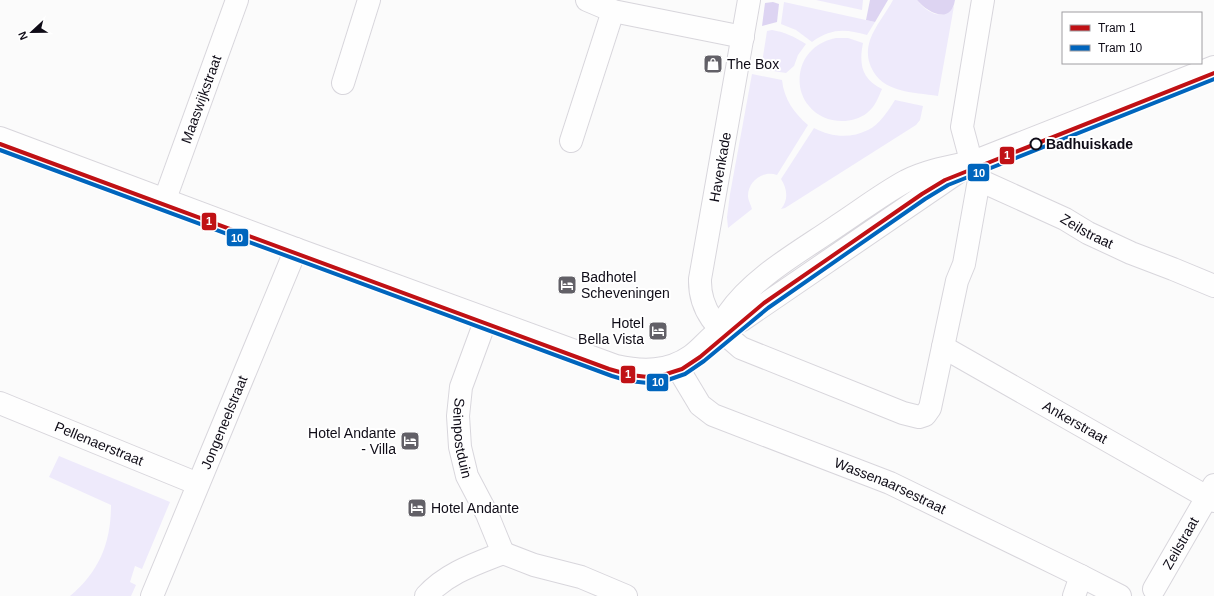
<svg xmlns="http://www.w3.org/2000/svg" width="1214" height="596" viewBox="0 0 1214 596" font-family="Helvetica,sans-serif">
  <rect width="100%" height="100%" fill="#fbfbfb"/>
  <!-- green -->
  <path fill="#eeeafb" d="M816,0H863L862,10Z
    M893,0H917C927,13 943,22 954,6L938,96C913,92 882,93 871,67C867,58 867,49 870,40C875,26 886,13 893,0Z
    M784,2L875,22L867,35C845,29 832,28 812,42L796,30L781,24Z
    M772,30C785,32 795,37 806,44L798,55L794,66L786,73L761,69L767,31Z
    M836,38H848L863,43C859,63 861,79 882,89C878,98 875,107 867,113C850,126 822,123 809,106C795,90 797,64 812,50C819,43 827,40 836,38Z
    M752,74L782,80C784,99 794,113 808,125L777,175C763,170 748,181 748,196C748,200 751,205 752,209L728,228L727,217L730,194Z
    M895,100L923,106L920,120L916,125L785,208L781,209C789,200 787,188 781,179L814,128C831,137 850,139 868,130C879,125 888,111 895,100Z
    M59,456L170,502L142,569L135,566L130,582L136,585L131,596H70C100,571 111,542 111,505L49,477Z"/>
  <!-- forest -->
  <path fill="#ddd4f2" d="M870,0H888L875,22L866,20Z
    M917,0H955C951,25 928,13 917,0Z
    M773,2L779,4L777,22L762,26L765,3Z"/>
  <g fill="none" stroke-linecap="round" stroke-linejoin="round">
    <!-- minor casing -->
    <g stroke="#d8d6dc" stroke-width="24">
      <g id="minor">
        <path d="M587,0L613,11L743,37"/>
        <path d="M749,0L700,279C699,311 718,329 741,348L903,413L919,417L925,415L930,408L957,281L964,264L979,180"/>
        <path id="s1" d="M983,0L962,127L970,157L979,180L1065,219L1088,233L1131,253L1173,269L1214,286"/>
        <path d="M343,83L369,0"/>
        <path d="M571,141L613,11"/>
        <path id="s2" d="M165,199L237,0"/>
        <path id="s3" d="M486,319L461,387L458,416L460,447L467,476L487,514L503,553"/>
        <path id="s4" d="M943,347L1214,501"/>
        <path id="s5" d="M676,365L700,405L713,415L890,483L1081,576L1120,596"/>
        <path id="s6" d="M0,403L198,484"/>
        <path id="s7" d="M1154,589L1214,485"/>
        <path id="s8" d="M152,596L296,249"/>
        <path d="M426,596C447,573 475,564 503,553L534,565L581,577L626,596"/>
        <path d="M1074,596L1081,576"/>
      </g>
    </g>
    <!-- major casing -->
    <g stroke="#d8d6dc" stroke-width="24">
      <path id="major" d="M0,138L296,249L616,366C643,372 668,372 691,356C701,349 709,338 719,331C726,326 735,324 742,320L973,162L1214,67
        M720,330C723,325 725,319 728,314C753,277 801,251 837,226C860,211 882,194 906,181C924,172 943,168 962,164"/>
    </g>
    <!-- minor -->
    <use href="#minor" stroke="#fefefe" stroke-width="22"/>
    <!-- major -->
    <use href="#major" stroke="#fefefe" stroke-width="22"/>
    <!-- tram-1 casing -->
    <g stroke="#fff" stroke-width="7">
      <path id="tram-1" d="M0,144L609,369L630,375L648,377L660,376L682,369L700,357L764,303L922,194L945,180L1214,73"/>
    </g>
    <!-- tram-2 casing -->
    <g stroke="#fff" stroke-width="7">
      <path id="tram-2" d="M0,150L612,376L629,381L648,383L662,382L685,374L704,361L768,308L925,199L948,185L1214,79"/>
    </g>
    <!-- tram-1 -->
    <use href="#tram-1" stroke="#c01115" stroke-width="4"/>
    <!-- tram-2 -->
    <use href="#tram-2" stroke="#0065bd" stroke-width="4"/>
  </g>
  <!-- icons -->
  <defs>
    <g id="shop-square" transform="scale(1)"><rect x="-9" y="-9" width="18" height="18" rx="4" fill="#626067" stroke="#fff"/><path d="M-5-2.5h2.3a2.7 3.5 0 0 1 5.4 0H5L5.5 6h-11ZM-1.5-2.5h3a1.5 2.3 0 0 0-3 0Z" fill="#fff"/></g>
    <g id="hotel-square" transform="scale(1)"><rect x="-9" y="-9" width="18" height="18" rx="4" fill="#626067" stroke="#fff"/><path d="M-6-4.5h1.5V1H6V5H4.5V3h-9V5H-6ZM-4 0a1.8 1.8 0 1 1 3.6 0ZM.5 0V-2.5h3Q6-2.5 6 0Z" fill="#fff"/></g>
  </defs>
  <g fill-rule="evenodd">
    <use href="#shop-square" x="713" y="64"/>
    <use href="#hotel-square" x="567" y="285"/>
    <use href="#hotel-square" x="658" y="331"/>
    <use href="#hotel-square" x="410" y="441"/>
    <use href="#hotel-square" x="417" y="508"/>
  </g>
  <!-- markers -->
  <circle fill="#fff" stroke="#0f0c17" stroke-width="2" cx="1036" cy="144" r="5.5"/>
  <g text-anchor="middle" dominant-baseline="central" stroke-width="4" stroke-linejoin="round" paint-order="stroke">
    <!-- poi labels -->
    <g font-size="14" fill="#0f0c17" stroke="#fff" text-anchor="start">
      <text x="727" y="64">The Box</text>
      <text x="581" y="277">Badhotel<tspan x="581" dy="16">Scheveningen</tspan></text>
      <text x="644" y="323" text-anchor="end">Hotel<tspan x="644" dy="16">Bella Vista</tspan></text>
      <text x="396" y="433" text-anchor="end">Hotel Andante<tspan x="396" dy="16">- Villa</tspan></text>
      <text x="431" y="508">Hotel Andante</text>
    </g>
    <!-- street labels -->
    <g font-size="14" fill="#0f0c17" stroke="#fff">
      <text stroke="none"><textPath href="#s2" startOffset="106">Maaswijkstraat</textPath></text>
      <text transform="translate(720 167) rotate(-80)">Havenkade</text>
      <text stroke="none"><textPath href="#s1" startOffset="304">Zeilstraat</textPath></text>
      <text stroke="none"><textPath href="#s8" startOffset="188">Jongeneelstraat</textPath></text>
      <text stroke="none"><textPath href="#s4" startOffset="152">Ankerstraat</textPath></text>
      <text stroke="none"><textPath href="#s3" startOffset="124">Seinpostduin</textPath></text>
      <text stroke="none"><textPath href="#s6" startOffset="107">Pellenaerstraat</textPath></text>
      <text stroke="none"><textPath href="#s5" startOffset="254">Wassenaarsestraat</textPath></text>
      <text stroke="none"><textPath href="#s7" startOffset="53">Zeilstraat</textPath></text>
    </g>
    <!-- stop labels -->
    <g font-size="14" font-weight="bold" fill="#0f0c17" stroke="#fff" text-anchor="start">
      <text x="1046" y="144">Badhuiskade</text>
    </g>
  </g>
  <g stroke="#fff" stroke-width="1.5">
    <rect x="999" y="146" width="16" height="19" rx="4" fill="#c01115"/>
    <rect x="967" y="163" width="23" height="19" rx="4" fill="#0065bd"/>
    <rect x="201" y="212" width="16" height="19" rx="4" fill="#c01115"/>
    <rect x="226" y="228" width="23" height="19" rx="4" fill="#0065bd"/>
    <rect x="620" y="365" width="16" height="19" rx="4" fill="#c01115"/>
    <rect x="646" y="373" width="23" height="19" rx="4" fill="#0065bd"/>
  </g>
  <g font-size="11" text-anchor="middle" font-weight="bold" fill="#fff">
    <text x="1007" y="159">1</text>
    <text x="979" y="177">10</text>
    <text x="209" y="225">1</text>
    <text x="237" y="242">10</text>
    <text x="628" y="378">1</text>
    <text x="658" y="386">10</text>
  </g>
  <!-- legend -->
  <rect x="1062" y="12" width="140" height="52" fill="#ffffff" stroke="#9f9ea2"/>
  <rect x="1070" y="25" width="20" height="6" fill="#c01115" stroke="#9f9ea2"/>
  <text x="1098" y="32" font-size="12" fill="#0f0c17">Tram 1</text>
  <rect x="1070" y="45" width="20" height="6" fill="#0065bd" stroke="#9f9ea2"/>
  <text x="1098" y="52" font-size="12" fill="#0f0c17">Tram 10</text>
  <!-- north arrow -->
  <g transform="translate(32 32) rotate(248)" stroke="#ffffff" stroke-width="3" paint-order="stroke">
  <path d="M0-3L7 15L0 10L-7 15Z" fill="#0f0c17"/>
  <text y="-6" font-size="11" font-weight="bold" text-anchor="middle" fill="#0f0c17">N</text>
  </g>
</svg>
